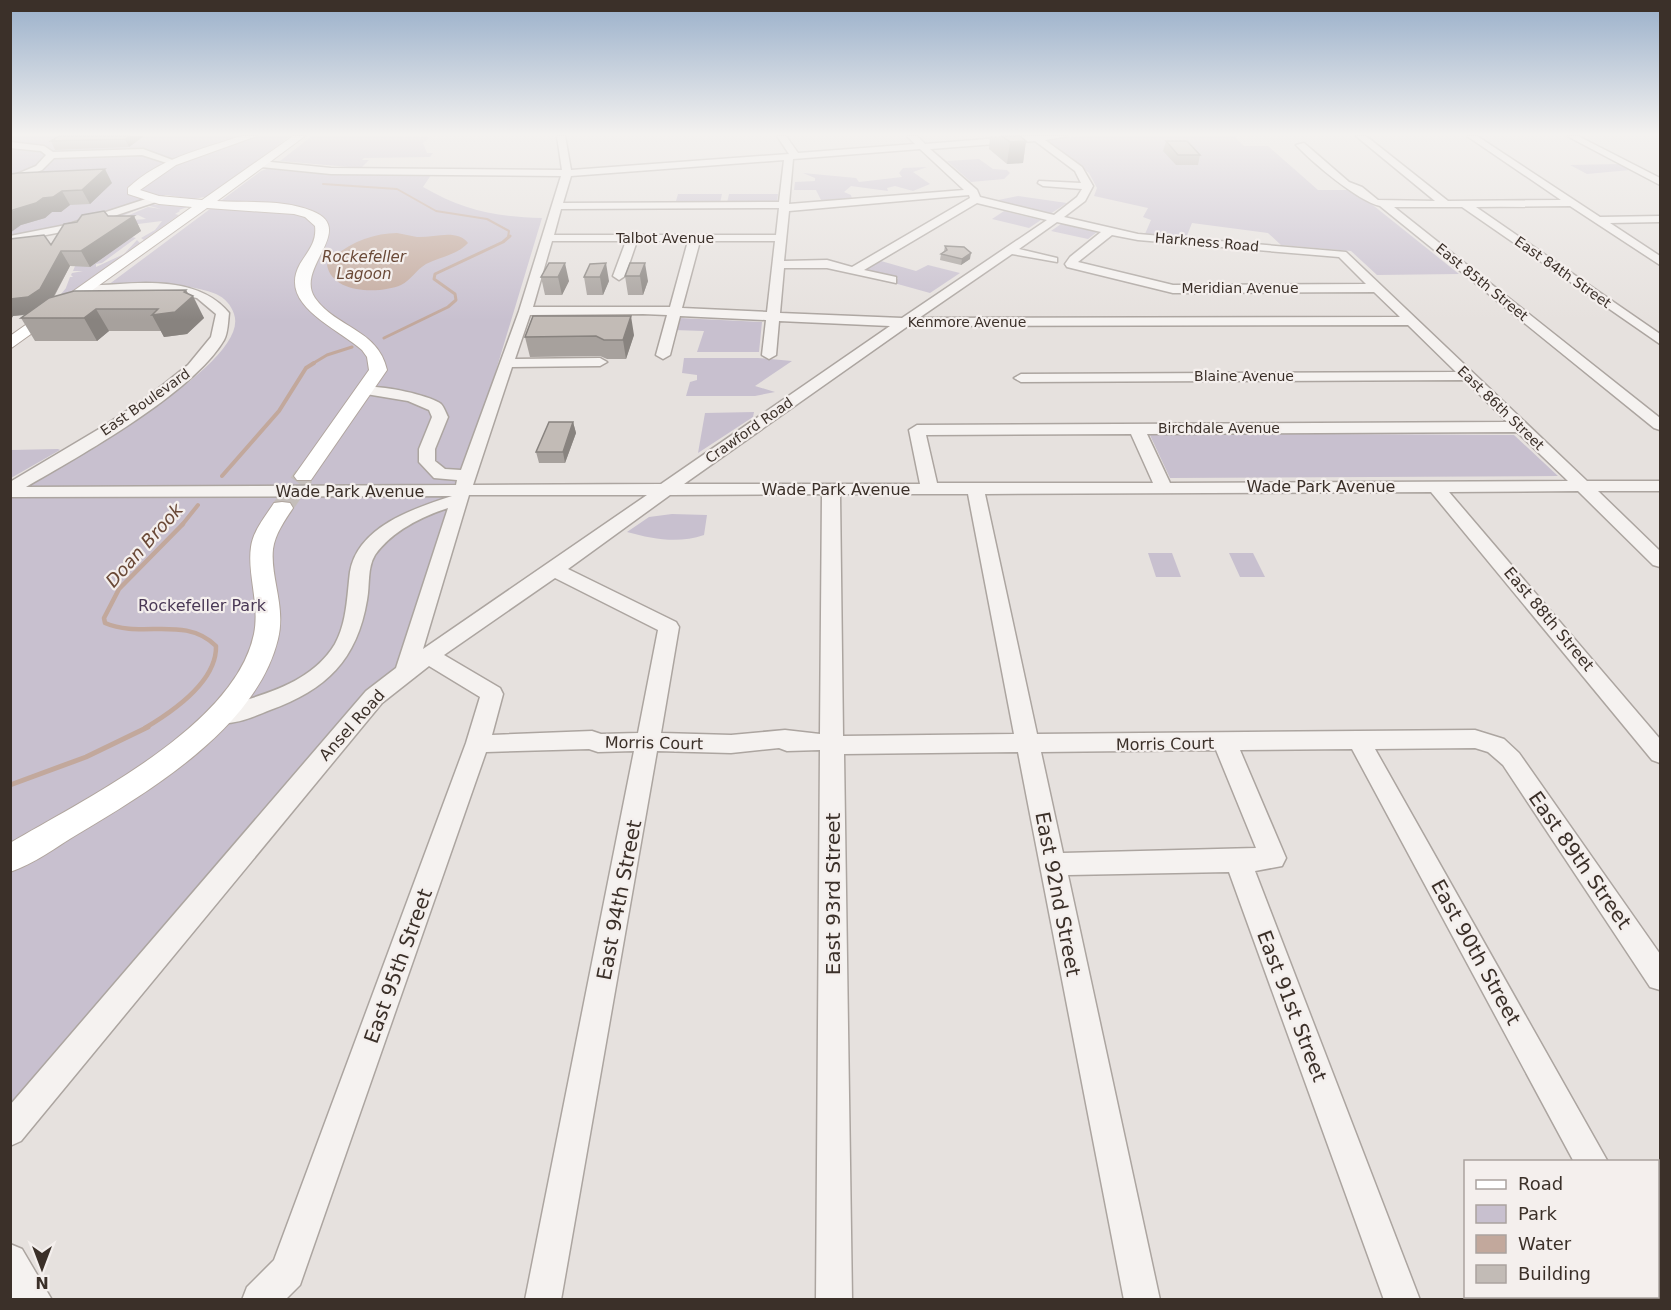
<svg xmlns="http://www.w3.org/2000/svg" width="1671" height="1310" viewBox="0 0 1671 1310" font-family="'DejaVu Sans',sans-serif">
  <rect width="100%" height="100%" fill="#e6e1de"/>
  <!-- green -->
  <path fill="#c8c0cf" d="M10,136H290L210,196L193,199L166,195L77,224L11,237Z
    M312,136L430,137L423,143L427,153H433L430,157L364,158L362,160H369L361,168L280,161Z
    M1090,136H1234L1244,146H1268L1318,190H1354L1459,274L1377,275L1351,251L1281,245L1268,233L1192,223L1186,238L1145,234L1151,220L1143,217L1148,208L1094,196L1097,188L1089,173L1046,139Z
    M979,159L993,169L1007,170L1010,173L1004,179L971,182L947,161Z
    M1619,164L1630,170L1587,174L1570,165Z
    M927,167L913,172L930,184L913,191L895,186L887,188L888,191L851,186L844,192L851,195L852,199L822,202L816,190H794L795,182L815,181V178L803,173L856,178L859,182L902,177L899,173L903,168Z
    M269,168L431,175L423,187C463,210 495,217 542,218L405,672L11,1130V490C50,469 253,366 234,314C231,305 225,298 216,294C183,281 142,286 108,285L261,171Z
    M678,194H722L720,203H654L676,201Z
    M729,194H778L777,202L727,203Z
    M1018,196L1067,203L1047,216L988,202Z
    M149,204L187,207L179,210L180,211L175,214L179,215L144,240L141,238L155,230L162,221L66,233L143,206H145L109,222L146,219L138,215L115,221L148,207L161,209L146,205Z
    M1004,211L1041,220L1029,228L992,219Z
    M1061,224L1097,232L1088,239L1051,231Z
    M132,237L136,238L102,263L96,264V267L124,254L137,240L140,243L69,294H61L66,288L64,293L70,277H73L71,275L72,273L83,271H73L75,266L93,265Z
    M881,261L916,271L928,265L960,273L930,293L894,283L898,278L865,270Z
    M679,318L762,322L759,352H697L704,331L674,330Z
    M684,358H758L792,361L755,386L775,392L755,396H686L690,382L697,380V375L682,373Z
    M754,412L753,417L698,453L705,413Z
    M1149,433L1514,435L1558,476L1170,478Z
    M58,449L60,450L11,478V450Z
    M672,514L707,515L704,535C678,544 653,539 627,532L649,517Z
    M1148,553H1172L1181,577H1156Z
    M1229,553H1253L1265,577H1240Z"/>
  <!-- water -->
  <path fill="#c2a89c" d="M397,233C404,234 410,236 417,237C433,238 457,228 468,243C457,255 440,257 426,264C416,270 411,280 401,285C380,294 332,294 327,265C342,245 372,233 397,233Z"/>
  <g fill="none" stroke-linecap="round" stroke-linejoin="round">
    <!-- stream-far4 -->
    <path stroke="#c2a89c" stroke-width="2" d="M323,184L397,189L436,211L487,219L509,231L508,237"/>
    <!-- stream-far3 -->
    <path stroke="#c2a89c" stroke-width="3" d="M384,338L448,307L456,300L455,294L434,279L435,274L503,242L510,236
      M312,364L327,355L352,347"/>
    <!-- stream-far2 -->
    <path stroke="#c2a89c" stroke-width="4" d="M222,476L279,411L306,368L314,363
      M182,525L198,505"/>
    <!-- stream-far1 -->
    <path stroke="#c2a89c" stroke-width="4.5" d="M145,728C172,712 217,681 216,646C185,615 142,639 105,623L104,618L119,589L183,524"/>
    <!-- stream -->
    <path stroke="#c2a89c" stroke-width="5" d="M10,785L86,757L148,727"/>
    <!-- major-tunnel -->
    <path stroke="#c4beba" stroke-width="20" stroke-dasharray="20 10" stroke-linecap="butt" d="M282,508L304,476"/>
    <!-- minor casing -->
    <g stroke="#aca5a0" stroke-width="3">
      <path id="minor" d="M557,136H565L571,170L789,154L777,136H786L798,153L915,144L907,136H917L925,144L1025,136H1068L1045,140L1082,167L1093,186L1085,201L1064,217L1138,234L1346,252L1587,481H1660V491H1598L1660,551V567L1653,565L1578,491L1449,492L1660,739V763L1652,760L1431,492L985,494L1037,734L1475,730L1504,739L1519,753L1660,954V990L1650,987L1503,765L1488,752L1475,748L1375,749L1608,1162H1574L1352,749L1240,750L1286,858L1282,866L1255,871L1420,1300H1384L1229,872L1068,875L1160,1300H1124L1018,752L844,754L852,1300H816L820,750L787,751L779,748L731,753L657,751L561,1300H525L634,751L598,752L589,749L486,752L300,1285L285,1300H242L247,1287L274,1260L466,743L480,697L429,666L382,703L21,1141L10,1146V1105L366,691L396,668L448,508C421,517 392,531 375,555C367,568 370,585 367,600C357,660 326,690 270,710C253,717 230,727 212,722L209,716L212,710C255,697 310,686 335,644C347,622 347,596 350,572C358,526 415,508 452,496L10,497V482L104,426L149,396L188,365L211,337L216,314L197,298L174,293L88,294L82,290L88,286C134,284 196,273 229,313C228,321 228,333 224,340C193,393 80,456 26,487L456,485L457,480L434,478L419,462V449L432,417L429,410L408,401L366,394L359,390C367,381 430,395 441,404C444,407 446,413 448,417L435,449V461L445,469L461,470L519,311L561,176L331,174L261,167L256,164L261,161L331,168L562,170ZM1035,141L1075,171L1081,183L1039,181L1038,183L1043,186L1082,189L1077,197L1054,215L980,197L977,190L930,149ZM920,149L964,190L789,204L793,159ZM784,160L779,202L563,203L571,176ZM969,195L970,198L852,267L827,260L784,261L789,211ZM977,203L1047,220L902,318L780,313L784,268H827L896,283V277L864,270ZM779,208L776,235H554L561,209ZM1057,222L1101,232L1070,257L1065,264L1067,267L1173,293L1374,292L1400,317L919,318L1012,254L1057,262V258L1019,249ZM1112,235L1138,240L1339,257L1366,284L1173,285L1078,262ZM552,241H626L613,276L619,280L625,276L637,241H688L670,307H533ZM700,241H775L767,312L682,308ZM643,314L667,315L656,355L663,359L670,355L680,316L766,320L762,355L769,359L776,355L779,321L890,326L661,484L473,485L512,367L600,366L607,362L600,358L515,359L530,315ZM1408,325L1456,372L1021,374L1014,378L1021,382L1465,380L1507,422L917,425L909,430L920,484H684L908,326ZM1517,432L1568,481L1170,483L1147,434ZM1131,434L1153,483H937L926,435ZM822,494L820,734L785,730L731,735L661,733L679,627L676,622L568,569L670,495ZM840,494H968L1014,734L843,736ZM469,495H647L423,649ZM555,578L658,630L638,733L601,734L592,731L492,735L503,694L500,688L444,655ZM1216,750L1256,848L1063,853L1041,752Z
        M1356,136H1366L1448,201L1561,200L1467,136H1477L1600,217L1660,216V222L1610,223L1660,256V265L1570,206L1476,207L1660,334V344L1462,207H1394L1660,418V430L1654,428L1380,206C1358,201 1313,163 1296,145L1304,143L1349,182L1362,187L1378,200L1435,201Z
        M1567,136H1578L1660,178V185Z
        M10,142L44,146L53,152L143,149L178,162L173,165L142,155L54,158L42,170L10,184V177L36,166L46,155L41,151L10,148Z
        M155,196L159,197V201L72,230L10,242V236L66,225Z
        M10,1244L22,1249L52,1300H13L10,1295Z
        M1658,1264L1660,1265V1300H1647L1646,1296H1658Z"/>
    </g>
    <!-- major casing -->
    <g stroke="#b0a59e" stroke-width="2">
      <path id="major" d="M241,136H257L176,165L140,190L159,196L202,200L293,136H305L217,201C247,203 284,199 312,211C358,229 294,268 315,298C336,328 378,329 387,370L311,480H297L294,476L369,370L367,357L362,350C338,328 277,305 300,264C308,251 317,242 315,226L305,217L294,214L207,208L10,349V336L192,207L159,204L128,194V188C160,158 200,150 241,136Z
        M282,502L290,503L293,508C285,520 275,534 273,549C270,578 286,606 278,639C257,727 150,791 78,834C56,847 34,864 10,872V843C85,799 235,726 254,634C260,604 247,574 251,547C253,531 265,517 274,503Z"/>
    </g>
    <!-- minor -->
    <use href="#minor" fill="#f5f2f0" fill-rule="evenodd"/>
    <!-- major -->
    <use href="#major" fill="#fff" fill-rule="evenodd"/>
  </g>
  <!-- wall -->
  <path fill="#a7a19d" d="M59,136H144L129,147L55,150L51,141Z
    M990,136H1020L1026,141L1023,163L1007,164L989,149Z
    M1166,141L1200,155L1198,165H1176L1163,151Z
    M10,174L112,183L90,204L70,205L61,212H52L45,218L21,225Z
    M108,216H134L141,231L90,267L70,266L54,297L186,290L204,318L187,334L164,337L161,331H109L97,341H35L21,318L26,315L13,316L10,321V239L51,245L77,222Z
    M945,246L970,259L961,265L940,260L941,254L944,251Z
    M549,263L569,281L562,295H545L541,277Z
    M630,263L648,281L643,295H628L625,276Z
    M590,264L609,281L603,295H587L584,277Z
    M634,335L626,359H607L600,356L530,357L525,337Z
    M573,422L576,433L565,463H539L536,452Z"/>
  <!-- shaded-wall -->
  <path fill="#88837f" d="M129,136H144L129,147L125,139Z
    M1026,141L1023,163L1007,164L1010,142Z
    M105,169L112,183L90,204L82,190Z
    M62,191L70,205L61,212H52L45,218L21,225L10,233V212Z
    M134,216L141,231L90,267L81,251Z
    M61,251L70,266L49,305L38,313L13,316L10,321V299Z
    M971,253L970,259L961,265L962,259Z
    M565,263L569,281L562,295L558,277Z
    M606,263L609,281L603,295L600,277Z
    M645,263L648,281L643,295L640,276Z
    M186,290L190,299L193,296L204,318L187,334L164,337L152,315L184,292Z
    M96,309L109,331L97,341L84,318Z
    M631,316L634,335L626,359L623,340Z
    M573,422L576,433L565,463L563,452Z"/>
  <!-- building -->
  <path fill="#c2bbb6" stroke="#88837f" stroke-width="1.5" d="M59,136H129L125,139L51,141Z
    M1002,136H1020L1026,141L1010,142Z
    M1166,141H1187L1200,155H1178Z
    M105,169L82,190L62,191L53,197L43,198L36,203L13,210L10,212V174L18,173Z
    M104,211L108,216H134L81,251H61L40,289L28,297L10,299V239L44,235L51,245L64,224L77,222L82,215Z
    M945,246L964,247L971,253L962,259L941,254L947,250Z
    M549,263H565L558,277H541Z
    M606,263L600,277H584L590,264Z
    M630,263H645L640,276H625Z
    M186,290L184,292L193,296L175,312L152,315L158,309H96L84,318H21L49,298L74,291Z
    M533,316H631L623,340H604L596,336L525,337Z
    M549,422H573L563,452H536Z"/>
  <!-- sky -->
  <linearGradient id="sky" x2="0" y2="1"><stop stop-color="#99afca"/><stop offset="0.42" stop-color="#f4f2f0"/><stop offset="1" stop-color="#f4f2f0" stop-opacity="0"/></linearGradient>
  <rect width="1671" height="320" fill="url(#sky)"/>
  <g text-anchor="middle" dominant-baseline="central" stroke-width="4.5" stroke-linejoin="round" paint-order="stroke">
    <!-- far-street labels -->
    <g font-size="14" fill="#3b3029" stroke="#f4efed">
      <text x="665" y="238">Talbot Avenue</text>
      <text transform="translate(1207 242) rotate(5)">Harkness Road</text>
      <text transform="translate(1563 272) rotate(35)">East 84th Street</text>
      <text transform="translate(1482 282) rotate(39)">East 85th Street</text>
      <text x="1240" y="288">Meridian Avenue</text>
      <text x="967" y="322">Kenmore Avenue</text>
      <text x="1244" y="376">Blaine Avenue</text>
      <text transform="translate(145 402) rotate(-35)">East Boulevard</text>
      <text transform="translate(1501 408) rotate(44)">East 86th Street</text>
      <text x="1219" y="428">Birchdale Avenue</text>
      <text transform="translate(749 430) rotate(-35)">Crawford Road</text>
    </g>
    <!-- far-water labels -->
    <g font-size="15" font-style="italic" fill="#6a4937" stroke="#f4efed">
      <text x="364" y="257">Rockefeller<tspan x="364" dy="17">Lagoon</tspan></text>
    </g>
    <!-- street labels -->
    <g font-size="16" fill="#3b3029" stroke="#f4efed">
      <text x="1321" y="486">Wade Park Avenue</text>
      <text x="836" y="489">Wade Park Avenue</text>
      <text x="350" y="491">Wade Park Avenue</text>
      <text transform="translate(1549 619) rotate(50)">East 88th Street</text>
      <text transform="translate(352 725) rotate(-48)">Ansel Road</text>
      <text transform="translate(654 743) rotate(1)">Morris Court</text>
      <text transform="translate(1165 744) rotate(-1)">Morris Court</text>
    </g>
    <!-- park labels -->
    <g font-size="16" fill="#493855" stroke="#f4efed">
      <text x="202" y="605">Rockefeller Park</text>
    </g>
    <!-- water labels -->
    <g font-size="18" font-style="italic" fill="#6a4937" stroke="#f4efed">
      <text transform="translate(144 545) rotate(-48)">Doan Brook</text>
    </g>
    <!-- near-street labels -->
    <g font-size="20" fill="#3b3029" stroke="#f4efed">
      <text transform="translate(1580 860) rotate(55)">East 89th Street</text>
      <text transform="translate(833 894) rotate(-90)">East 93rd Street</text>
      <text transform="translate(1058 894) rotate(79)">East 92nd Street</text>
      <text transform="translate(619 900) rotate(-79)">East 94th Street</text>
      <text transform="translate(1476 952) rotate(61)">East 90th Street</text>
      <text transform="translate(398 966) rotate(-70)">East 95th Street</text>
      <text transform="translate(1292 1006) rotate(69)">East 91st Street</text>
    </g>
  </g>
  <!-- border -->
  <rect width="1671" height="1310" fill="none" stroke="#3b3029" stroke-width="24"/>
  <!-- legend -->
  <rect x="1464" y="1160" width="195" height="138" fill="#f4efed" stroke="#aaa39f" stroke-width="1.5"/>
  <rect x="1476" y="1180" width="30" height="9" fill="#ffffff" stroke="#aaa39f" stroke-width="1.5"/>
  <text x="1518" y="1190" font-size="18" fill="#3b3029">Road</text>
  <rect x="1476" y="1205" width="30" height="18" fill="#c8c0cf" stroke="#aaa39f" stroke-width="1.5"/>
  <text x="1518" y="1220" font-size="18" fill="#3b3029">Park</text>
  <rect x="1476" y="1235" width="30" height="18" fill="#c2a89c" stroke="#aaa39f" stroke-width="1.5"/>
  <text x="1518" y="1250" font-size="18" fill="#3b3029">Water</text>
  <rect x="1476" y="1265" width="30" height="18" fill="#c2bbb6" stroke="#aaa39f" stroke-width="1.5"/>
  <text x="1518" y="1280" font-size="18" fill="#3b3029">Building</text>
  <!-- north arrow -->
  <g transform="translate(42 1268) rotate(180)" stroke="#f4efed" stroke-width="4.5" paint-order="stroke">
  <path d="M0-4.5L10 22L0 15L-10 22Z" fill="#3b3029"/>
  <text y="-9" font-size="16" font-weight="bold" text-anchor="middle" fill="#3b3029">N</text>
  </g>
</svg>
